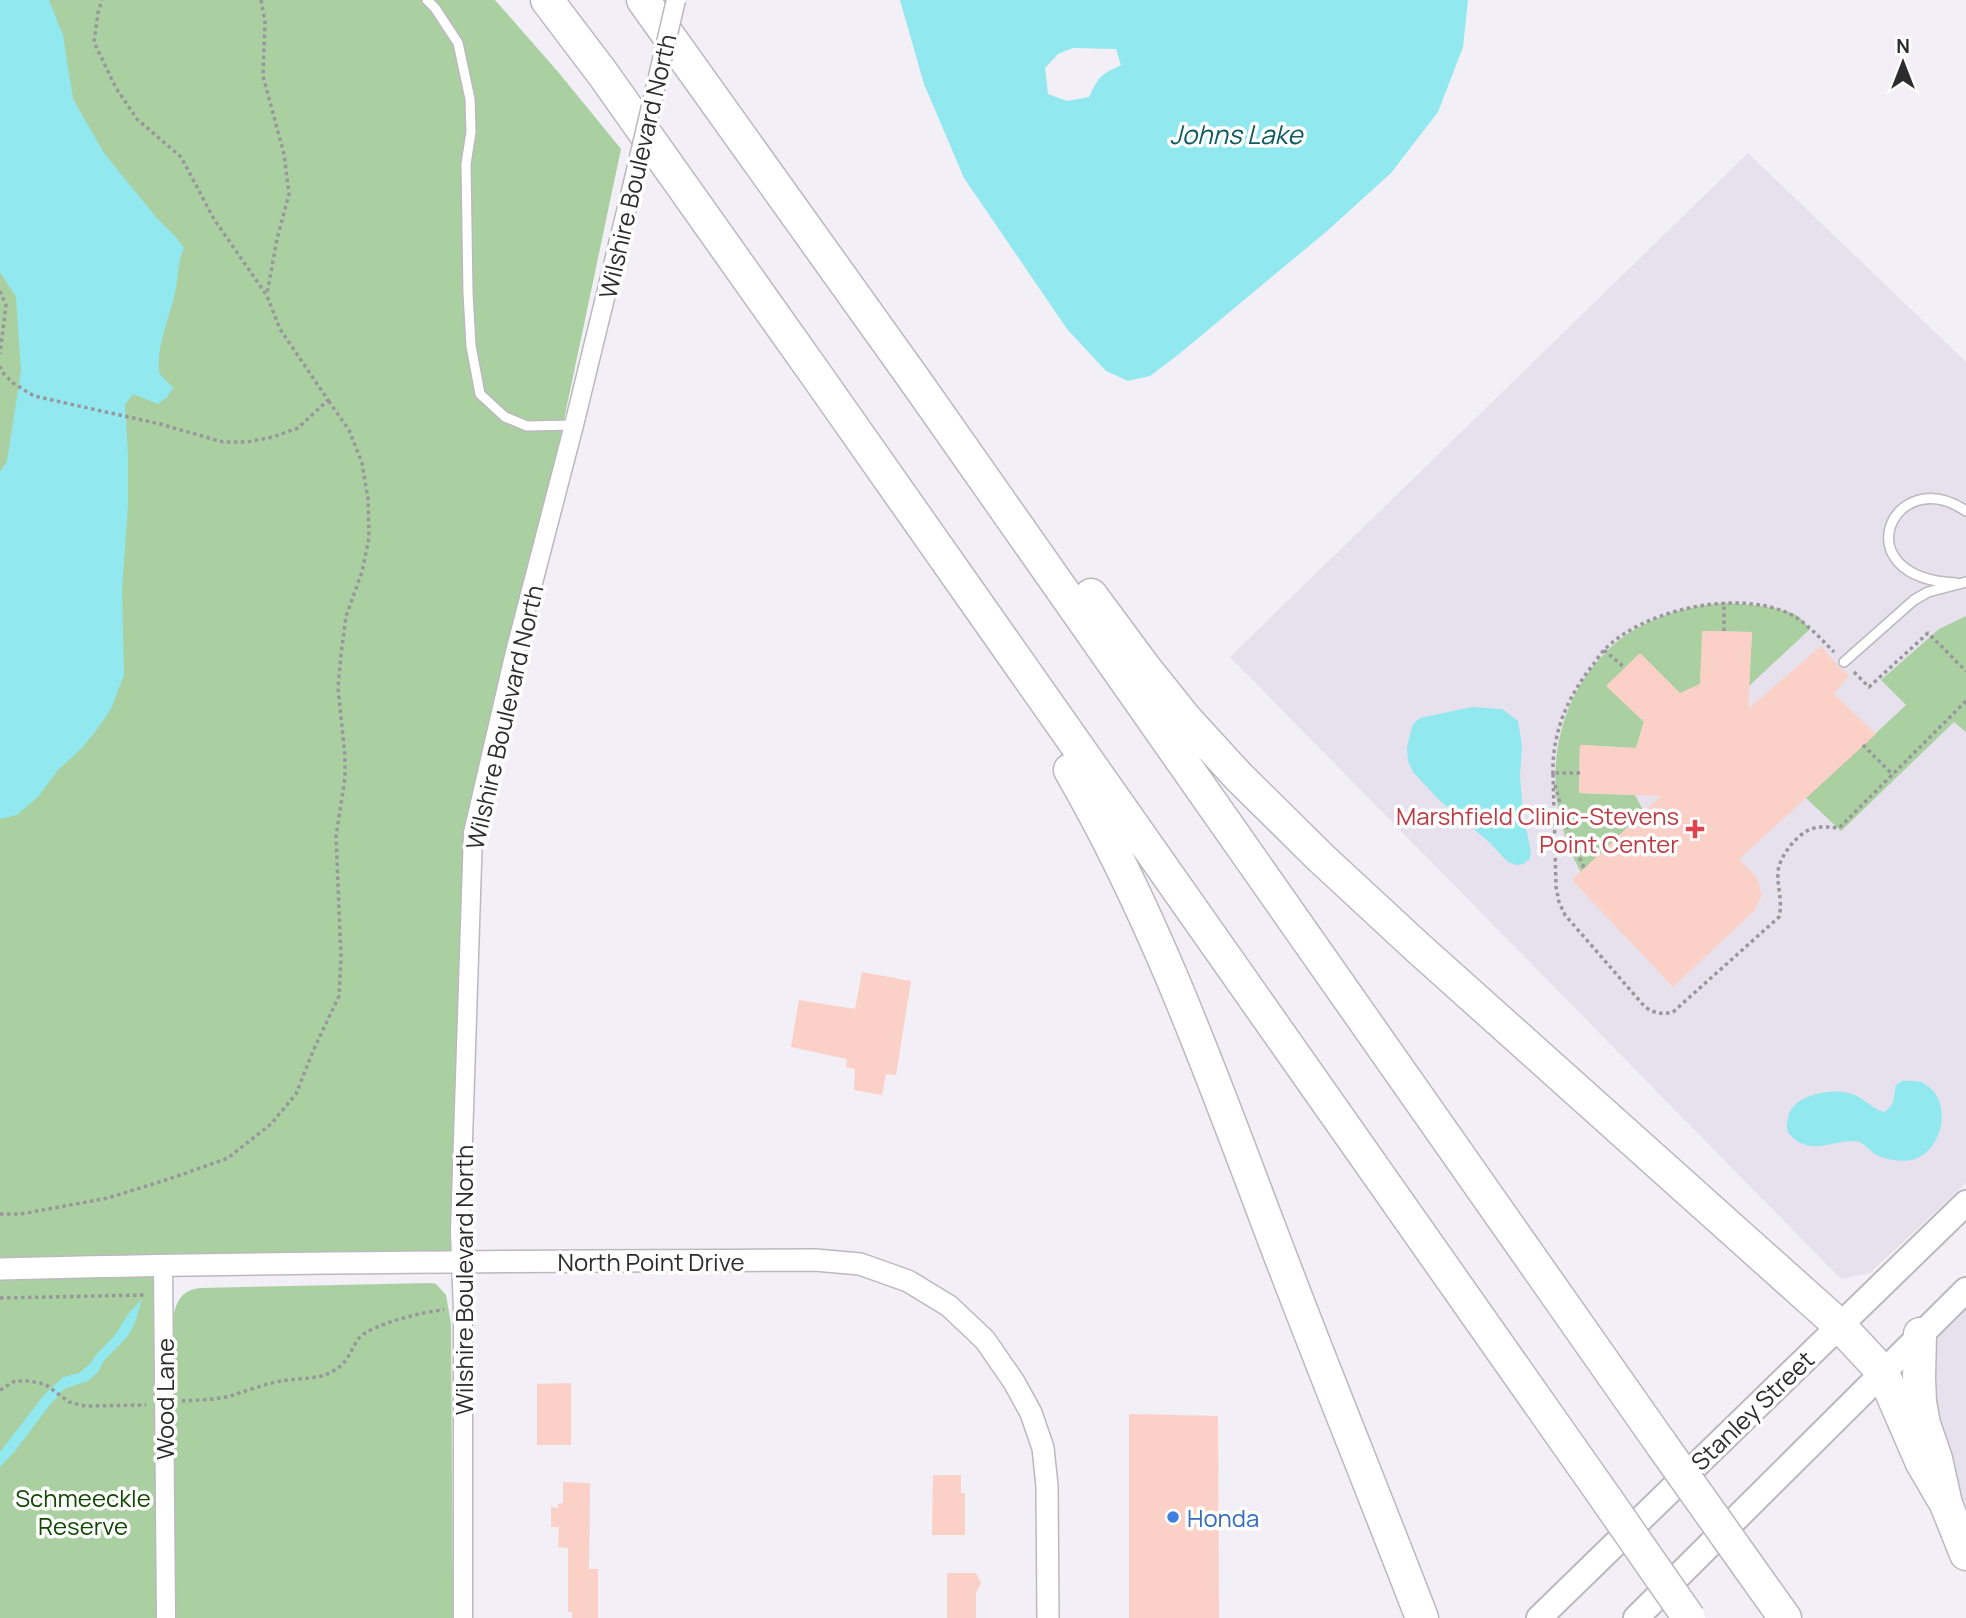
<svg xmlns="http://www.w3.org/2000/svg" width="1966" height="1618" viewBox="0 0 1966 1618" font-family="Manrope,sans-serif">
  <rect width="100%" height="100%" fill="#f2eff6"/>
  <!-- built -->
  <path fill="#e7e1ee" d="M1748,153L1966,362V1183L1870,1273L1841,1279L1230,657Z
    M1966,1290V1554L1882,1371Z"/>
  <!-- green -->
  <path fill="#aad0a1" d="M0,0H495L559,73L621,149L515,652L478,807L461,1261L164,1265L166,1618H0Z
    M1724,603C1745,604 1780,606 1798,616C1802,619 1806,625 1810,629L1749,686L1752,632L1703,631L1700,684L1644,722L1636,748L1580,745L1579,793L1635,795L1644,812L1581,872C1540,801 1548,708 1608,650C1638,620 1683,606 1724,603Z
    M1966,616V732L1954,722L1841,831L1806,798L1906,705L1881,680L1939,629Z
    M431,1283L436,1284L446,1295L451,1324L453,1618H172L170,1332C175,1310 175,1291 200,1288Z"/>
  <!-- water -->
  <path fill="#91e8ef" fill-rule="evenodd" d="M0,0H49L63,35L73,99L104,153L156,217L176,237L184,248C177,263 179,276 175,292C169,321 157,342 159,373L173,388L167,397L158,404L133,394L125,405L128,453V504L122,590L124,675L111,709L95,732L80,750L58,770L38,797L17,815L0,819V472L7,461L21,371L16,297L0,272Z
    M900,0H1468L1463,47L1438,112L1391,173L1327,231L1179,354L1150,376L1128,381L1106,371L1067,329L964,178L924,84ZM1073,48L1116,49L1121,65C1099,76 1100,75 1089,97L1067,101L1048,94L1045,68L1058,54Z
    M1472,707L1502,709L1518,721L1522,745L1520,776L1523,813L1531,852L1529,860L1523,864L1517,865L1508,862L1488,841L1439,800L1413,772L1408,761L1407,748L1410,735L1413,724L1420,718Z
    M1902,1081C1909,1081 1917,1080 1923,1083C1954,1098 1944,1152 1912,1160C1902,1162 1884,1160 1875,1154C1867,1149 1864,1141 1853,1141C1832,1141 1811,1155 1792,1137C1786,1132 1786,1125 1788,1118C1791,1095 1833,1087 1852,1094C1864,1098 1872,1109 1884,1112C1896,1105 1893,1096 1896,1085Z
    M142,1299L135,1323L128,1336L103,1362L98,1372L88,1381L64,1389L49,1406L15,1451L0,1467V1452L44,1395L63,1377L79,1373L90,1364L96,1355L115,1335L129,1313Z"/>
  <!-- building -->
  <path fill="#fbd0c7" d="M1702,631L1752,632L1748,709L1821,646L1839,667L1849,675L1834,694L1876,734L1739,859L1757,878L1762,895L1754,911L1673,987L1572,880L1661,796L1579,793L1580,745L1636,748L1644,722L1606,686L1640,653L1680,693L1700,684Z
    M862,972L911,981L896,1075L886,1074L882,1095L854,1090L855,1069L846,1067L847,1059L791,1047L799,1000L855,1009Z
    M571,1383V1445H537V1384Z
    M1129,1414L1218,1416L1219,1618H1129Z
    M933,1475H961V1493H965V1535H932Z
    M563,1482L590,1483L589,1569H598V1618H572V1612H568V1548L558,1547L559,1527H551V1507L558,1508V1504L563,1503Z
    M947,1573H976L981,1583L976,1593V1618H947Z"/>
  <g fill="none" stroke-linecap="round" stroke-linejoin="round">
    <!-- service casing -->
    <g stroke="#bbb8be" stroke-width="12">
      <path id="service" d="M427,0L435,8L458,43L470,99L471,132L466,164L468,293L471,346L480,394L505,417L527,426L574,425
        M1956,583C1841,578 1893,461 1966,511
        M1844,662L1914,600L1928,592L1966,582"/>
    </g>
    <!-- minor casing -->
    <g stroke="#bbb8be" stroke-width="21">
      <path id="minor" d="M163,1265L166,1618
        M463,1618V1310L460,1231L473,833L515,652L574,425L633,183"/>
    </g>
    <!-- tertiary casing -->
    <g stroke="#bbb8be" stroke-width="24">
      <path id="tertiary" d="M0,1269C272,1262 543,1261 815,1260L860,1264L908,1281L949,1306L985,1340L1014,1382L1031,1413L1043,1448L1047,1486L1048,1618"/>
    </g>
    <!-- secondary casing -->
    <g stroke="#bbb8be" stroke-width="28">
      <path id="secondary" d="M1539,1618L1966,1203
        M1636,1618L1966,1290"/>
    </g>
    <!-- motorway casing -->
    <g stroke="#bbb8be" stroke-width="35">
      <path id="motorway" d="M547,0L603,74L817,376L1607,1500
        M643,0L919,386L1662,1445
        M1091,595L1145,668L1185,718L1238,776L1320,857L1416,946L1839,1325L1882,1371L1922,1463L1946,1504
        M1070,770C1154,915 1211,1073 1270,1229C1319,1359 1372,1488 1422,1618
        M1920,1334L1919,1379L1920,1402L1924,1424L1936,1459L1946,1504L1966,1554
        M1748,1566L1785,1618"/>
    </g>
    <!-- path -->
    <path stroke="#99979c" stroke-width="3.5" stroke-dasharray="3.5 3.5" stroke-linecap="butt" d="M261,0L265,22L263,76L284,154L289,194L277,239L267,294
      M0,291L6,305L0,354
      M0,366L2,372L13,383L34,396L160,424L223,442H247L273,437L298,428L328,400L280,329L267,296L214,219L181,157L137,119L116,88L94,42L98,13L102,0
      M1724,631V603
      M1604,650L1625,668
      M1854,672L1869,687L1928,633L1966,671
      M1863,745L1893,775
      M1580,773H1553L1556,887L1559,902L1565,915L1645,1007C1654,1013 1662,1015 1673,1012L1779,917C1783,901 1777,888 1778,872C1779,857 1796,835 1811,829C1820,826 1829,827 1839,828L1966,701
      M1553,774C1552,733 1567,698 1592,666C1596,661 1600,654 1605,649C1645,609 1738,589 1790,614C1807,623 1820,638 1834,652
      M1555,785L1567,828L1584,868
      M0,1214H21L108,1198L172,1178L228,1158L271,1124L296,1094L313,1051L339,996L341,957L336,836L345,778V756L338,688L341,655L346,616L362,572L369,538L368,499L362,463L349,430L328,400
      M0,1298L145,1295
      M0,1390L15,1381H29L45,1384L69,1402L85,1406L146,1405
      M182,1401C197,1400 215,1400 230,1396C246,1391 264,1384 281,1381C298,1378 318,1380 333,1371C348,1364 350,1350 359,1338C372,1324 425,1311 444,1310"/>
    <!-- service -->
    <use href="#service" stroke="#fff" stroke-width="9"/>
    <!-- minor -->
    <use href="#minor" stroke="#fff" stroke-width="18"/>
    <!-- tertiary -->
    <use href="#tertiary" stroke="#fff" stroke-width="21"/>
    <!-- secondary -->
    <use href="#secondary" stroke="#fff" stroke-width="24"/>
    <!-- motorway -->
    <use href="#motorway" stroke="#fff" stroke-width="32"/>
    <!-- minor-bridge casing -->
    <g stroke="#bbb8be" stroke-width="21" stroke-linecap="butt">
      <path id="minor-bridge" d="M633,183L676,0"/>
    </g>
    <!-- motorway-bridge casing -->
    <g stroke="#bbb8be" stroke-width="35" stroke-linecap="butt">
      <path id="motorway-bridge" d="M1662,1445L1748,1566
        M1607,1500L1689,1618"/>
    </g>
    <!-- minor-bridge -->
    <use href="#minor-bridge" stroke="#fff" stroke-width="18"/>
    <!-- motorway-bridge -->
    <use href="#motorway-bridge" stroke="#fff" stroke-width="32"/>
  </g>
  <!-- markers -->
  <path fill="#e0444e" stroke="#fff" stroke-width="2.5" d="M1691.5 818.5h7v7h7v7h-7v7h-7v-7h-7v-7h7z"/>
  <circle fill="#3f7fe0" stroke="#fff" stroke-width="2.5" cx="1173" cy="1517" r="7"/>
  <g text-anchor="middle" dominant-baseline="central" stroke-width="7" stroke-linejoin="round" paint-order="stroke">
    <!-- street labels -->
    <g font-size="24" fill="#2c2b2e" stroke="#fff">
      <text transform="translate(637 166) rotate(-77)">Wilshire Boulevard North</text>
      <text transform="translate(504 717) rotate(-77)">Wilshire Boulevard North</text>
      <text x="651" y="1261">North Point Drive</text>
      <text transform="translate(463 1280) rotate(-90)">Wilshire Boulevard North</text>
      <text transform="translate(164 1399) rotate(-90)">Wood Lane</text>
      <text transform="translate(1752 1410) rotate(-44)">Stanley Street</text>
    </g>
    <!-- health labels -->
    <g font-size="24" fill="#be3a42" stroke="#fff" text-anchor="end">
      <text x="1679" y="815">Marshfield Clinic-Stevens<tspan x="1679" dy="28">Point Center</tspan></text>
    </g>
    <!-- park labels -->
    <g font-size="24" fill="#104800" stroke="#fff">
      <text x="83" y="1497">Schmeeckle<tspan x="83" dy="28">Reserve</tspan></text>
    </g>
    <!-- shop labels -->
    <g font-size="24" fill="#366cbe" stroke="#fff" text-anchor="start">
      <text x="1187" y="1517">Honda</text>
    </g>
    <!-- water labels -->
    <g font-size="26" font-style="italic" fill="#105b61" stroke="#fff">
      <text x="1236" y="134">Johns Lake</text>
    </g>
  </g>
  <!-- north arrow -->
  <g transform="translate(1903 63)" stroke="#ffffff" stroke-width="5" paint-order="stroke">
  <path d="M0-5L12 26L0 18L-12 26Z" fill="#2c2b2e"/>
  <text y="-10" font-size="19" font-weight="bold" text-anchor="middle" fill="#2c2b2e">N</text>
  </g>
</svg>
